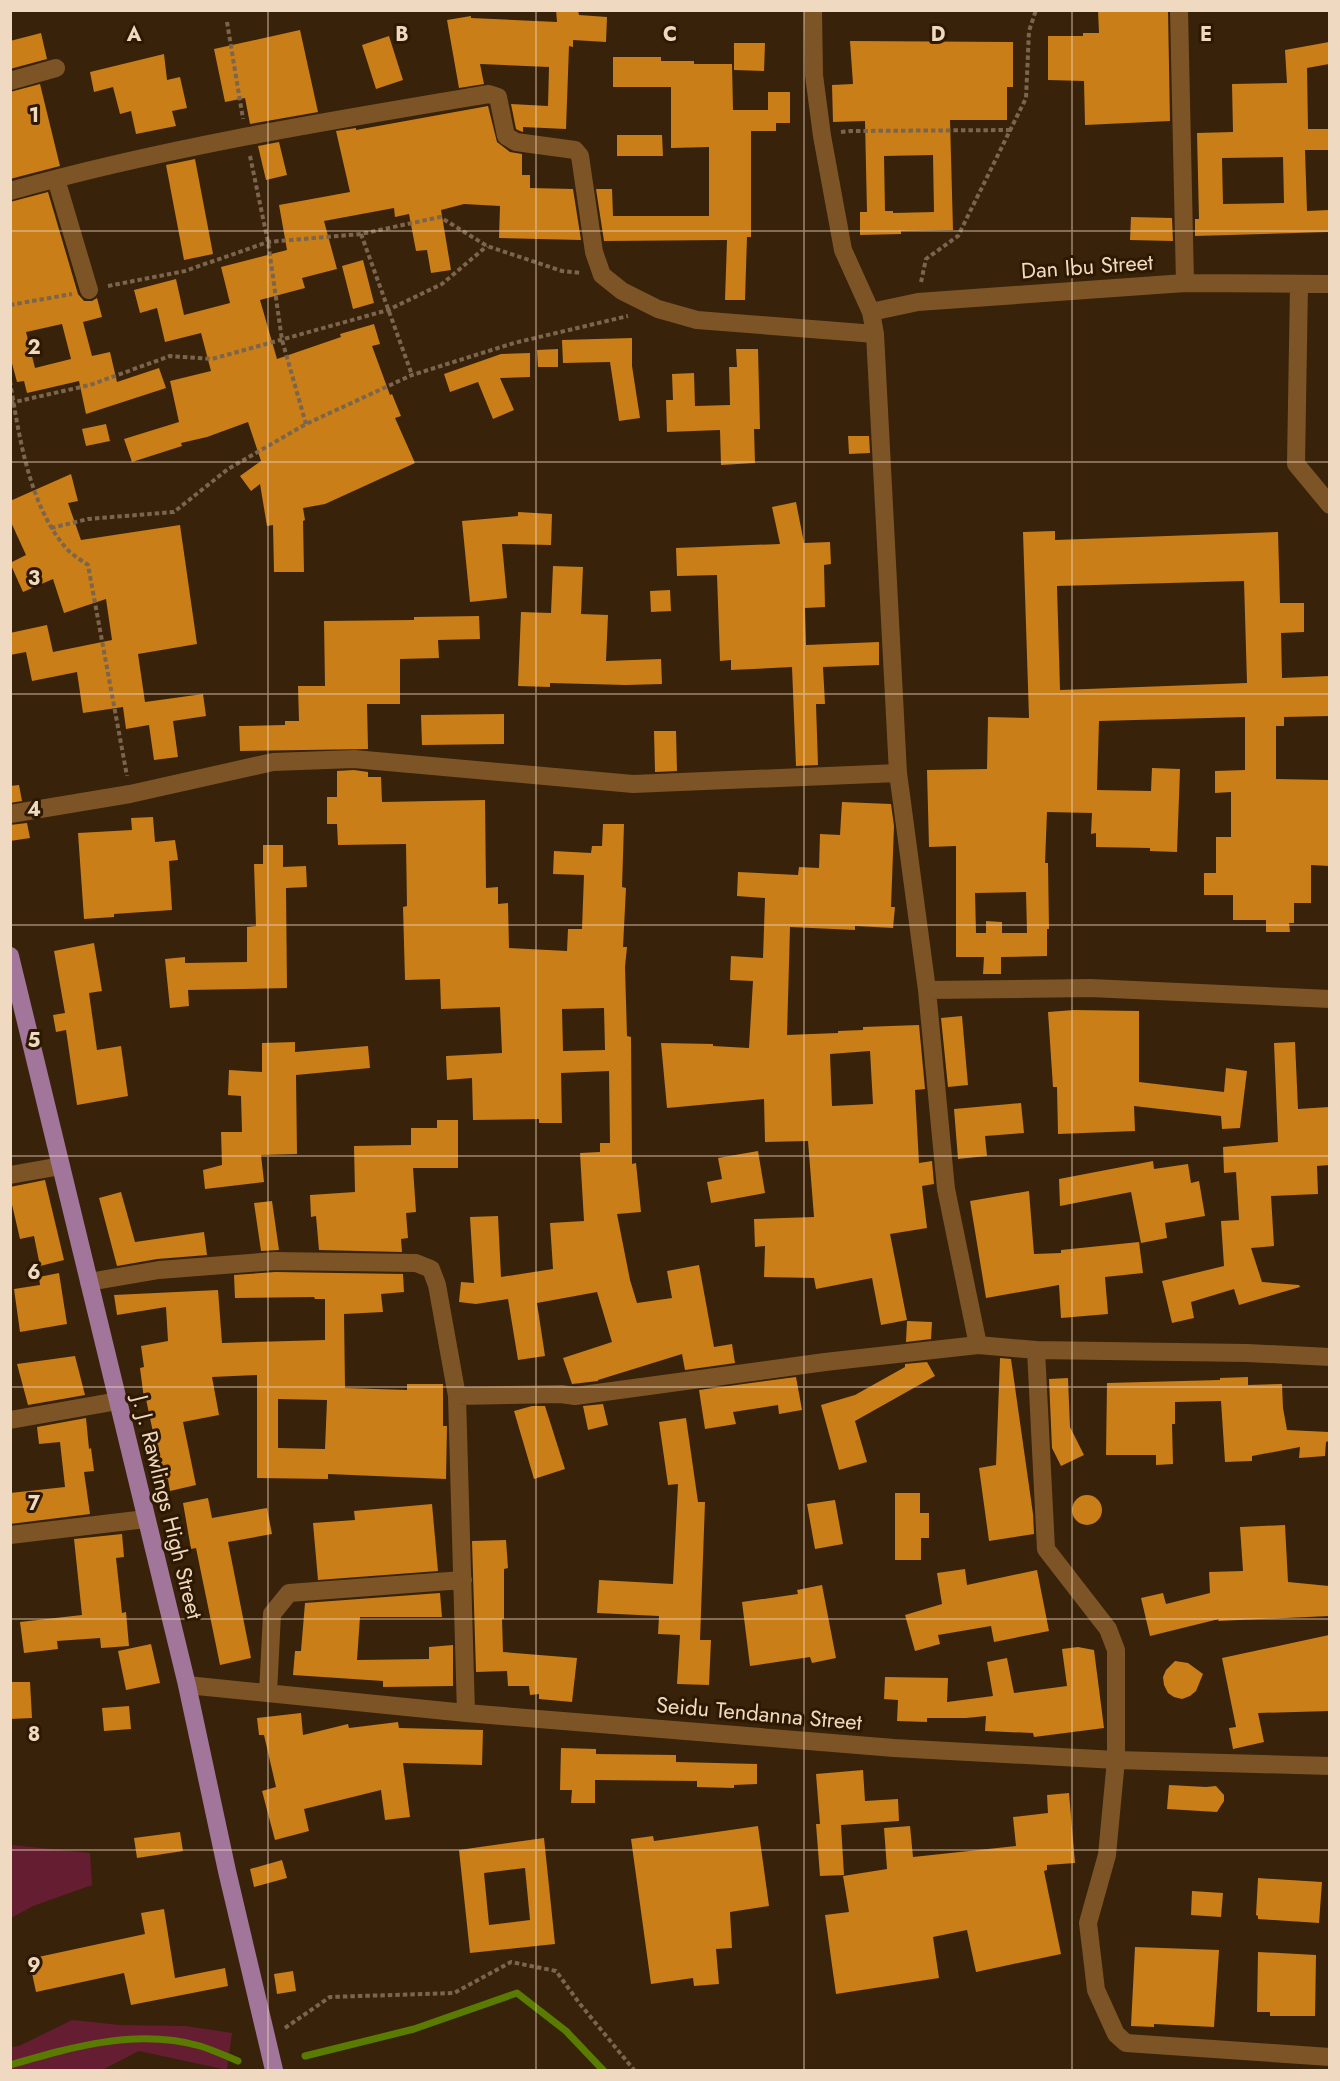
<svg xmlns="http://www.w3.org/2000/svg" width="1340" height="2081" viewBox="0 0 1340 2081" font-family="Jost,sans-serif">
  <rect width="100%" height="100%" fill="#38220a"/>
  <!-- green -->
  <path fill="#651d32" d="M11,1845L90,1853L92,1885L33,1906L11,1918Z
    M72,2020L120,2025L185,2026L232,2033L227,2070L139,2051L102,2070H11V2047L19,2046Z"/>
  <g fill="none" stroke-linecap="round" stroke-linejoin="round">
    <!-- stream -->
    <path stroke="#587b00" stroke-width="7" d="M305,2056L414,2029L517,1993L566,2031L603,2070
      M10,2065C72,2047 136,2028 200,2046C213,2050 226,2056 238,2061"/>
  </g>
  <!-- building -->
  <path fill="#c97e18" fill-rule="evenodd" d="M556,10H578L579,15L607,17L606,42L573,40V47L569,46L566,129L523,127V132L520,131L516,129L511,104L548,106L549,67L480,64L484,84L459,88L447,20L471,16V18L557,22Z
    M1098,10H1168L1170,121L1085,125L1084,81L1048,80V36H1083V33H1099Z
    M300,30L318,112L250,124L245,98L225,102L214,49Z
    M41,33L47,59L10,69V41Z
    M389,36L403,80L376,89L362,45Z
    M850,41L1013,42V87H1007V120H950L953,230L901,231V234L860,235V212H867L865,121L833,122L832,85L853,84ZM933,155L934,212L893,213V211H885L884,156Z
    M1329,42V64L1307,68L1308,129H1329V150H1305L1307,211L1329,210V232L1195,236V219H1199L1197,133L1233,132L1232,84L1287,83L1285,50ZM1283,157L1284,203L1223,204L1222,158Z
    M734,43H765L764,71L734,70Z
    M164,54L167,80L180,77L187,108L172,111L176,126L136,134L131,111L120,114L113,87L94,92L90,72Z
    M613,57H661V61H694V64H732L733,110H768V92H790V123H776V131H751V237H747L745,300H725L727,240L604,241L596,189H612L613,216H709V147L671,148V87H613Z
    M40,84L60,166L10,179V92Z
    M488,106L497,142L510,152L522,154V175H530V188L573,189L581,240L499,238L500,206L464,204L441,210L451,270L431,273L427,250L416,251L409,214L395,217L394,208L324,221L337,269L302,278L305,288L260,300L277,359L341,337L340,334L374,324L380,344L372,346L390,395L392,394L401,416L395,418L415,463L325,504L303,508L305,520L303,521L304,572H274L273,525L267,526L260,484L251,491L240,476L261,461L248,422L207,437L181,443L182,446L132,462L124,439L179,422L170,381L211,371L201,333L165,342L157,308L140,313L134,290L176,279L184,315L230,303L221,267L287,250L279,205L350,192L336,131L356,128V130Z
    M617,135H662L663,156H617Z
    M279,142L287,175L266,180L258,146Z
    M195,159L213,254L184,260L166,165Z
    M48,192L78,294L84,301H92L97,298L102,317L83,322L92,356L110,352L117,382L159,368L166,388L86,414L79,381L27,393L24,381L17,382L10,356V202ZM62,324L71,359L35,368L26,332Z
    M1131,217L1172,218L1173,241L1130,240Z
    M363,260L374,303L353,309L342,266Z
    M632,338V366L640,418L619,421L610,362L563,363L562,340Z
    M558,349V367H538L537,350Z
    M736,349H758L760,429H754L755,463L721,465L720,430L667,432L666,400H673L672,374L694,373L695,406L730,405L729,367H737Z
    M530,353V377L500,378L514,410L493,419L478,382L450,392L444,374L501,354Z
    M106,424L110,441L86,446L82,429Z
    M848,436H869L870,453L849,454Z
    M71,474L78,501L68,503L81,540L180,525L197,644L138,654L145,702L203,694L206,716L173,721L178,757L154,760L149,725L126,729L123,707L83,713L77,672L32,681L26,652L10,655V633L47,625L53,652L112,640L106,599L64,613L53,579L23,592L10,563L26,555L10,520V501Z
    M796,502L804,543L830,542L831,564L824,565L825,607L805,608L806,645L879,642V665L823,667L825,704H816L818,765L796,766L792,667L731,670V660L720,661L717,575L677,576L676,548L780,544L772,507Z
    M518,512L552,514L551,545L502,544L507,598L470,602L462,521L518,516Z
    M1055,531V540L1278,532L1280,603H1304V632L1281,633L1282,678L1329,676V716L1284,717V726H1276V779L1329,780V866L1311,865V903H1294V923H1289L1290,932H1266V920H1233V895H1204V873H1216V837H1231V792L1215,793V771L1245,770V717L1099,721L1097,790L1151,791L1152,768L1180,769L1177,852L1150,851V848L1096,847V833L1091,834L1092,813L1047,812L1045,863H1048L1049,929H1047V956L1001,957V974H983L984,957H956V846L929,847L927,770L987,769L988,717L1029,718L1023,532ZM1244,581L1247,683L1060,690L1057,586ZM1026,892L1027,933H1002V922L986,921V933H976L975,893Z
    M553,566L583,567L581,614L608,615L606,661L661,659L662,684L626,685L550,683V687L518,686L521,612L551,613Z
    M670,590L671,611L651,612L650,591Z
    M479,616L480,639L438,640L439,658L400,659V704H367L368,749L240,751L239,726L285,725V721H299L298,686H325L324,621L414,620V617Z
    M504,714V744L422,745L421,715Z
    M654,731H676L677,771L655,772Z
    M354,770L368,772V777H381L382,802L485,800L486,888L498,887V904L508,903L509,948L567,951L568,929H582L584,875L553,874L554,851L591,853L592,846H602L603,824H624L622,887L626,888L623,947H627L625,967L627,1036L631,1037L632,1164L636,1163L641,1212L617,1214L630,1280L637,1303L672,1298L667,1271L699,1265L714,1347L732,1344L735,1363L685,1370L682,1354L598,1380V1381L572,1384L563,1358L612,1342L597,1292L537,1303L545,1356L518,1360L508,1299L476,1304L459,1302L461,1282L474,1283L470,1217L498,1216L501,1277L553,1269L550,1223L584,1221L580,1153L600,1152V1143H610L609,1071L561,1073L562,1123H539V1119L473,1120L472,1078L447,1080L446,1056L502,1053L500,1007L441,1009L440,979L405,980L403,907L407,906L406,844L338,845L337,824H327V797H337V771ZM604,1008L605,1050L563,1051L562,1009Z
    M19,785L22,801L10,803V786Z
    M842,802L891,804L894,826L891,907H895L893,928L855,926V930L790,927L787,1035L838,1033V1031L863,1030V1027L919,1025L925,1089L915,1090L919,1163L932,1161L934,1184L922,1186L927,1228L890,1234L907,1320L881,1325L872,1278L816,1289L814,1278L764,1277L765,1246L755,1247L754,1219L814,1217L808,1141L765,1142L764,1099L667,1108L661,1043L713,1044V1046L749,1048L753,981L730,980L731,956L763,958L765,898L737,896L738,872L798,875L799,867L819,868L820,834L840,835ZM870,1051L873,1104L832,1106L830,1054Z
    M153,817L155,842L175,840L178,860L169,861L172,910L114,914V917L84,919L78,833L132,830L131,818Z
    M27,823L30,838L10,841V825Z
    M263,845H283V867L306,866L307,887L286,888L287,988L188,990L189,1006L170,1008L165,959L185,957V963L247,962V927L256,926L254,864H263Z
    M94,943L102,991L89,993L97,1050L121,1046L128,1096L77,1105L66,1030L56,1032L53,1015L65,1013L54,951Z
    M1074,1010L1139,1011V1082L1224,1092L1226,1068L1247,1071L1240,1128L1222,1129L1221,1116L1134,1106L1135,1131L1058,1134L1057,1087H1053L1048,1012Z
    M962,1016L968,1085L948,1087L941,1018Z
    M295,1042V1052L368,1046L370,1068L296,1075L297,1154L261,1155L264,1182L205,1189L203,1170L222,1165L221,1132H242L241,1096L228,1095L229,1070L262,1072V1043Z
    M1295,1042L1298,1109L1329,1107V1165L1317,1166L1318,1194L1271,1196L1274,1246L1251,1248L1262,1282L1299,1285L1300,1287L1239,1305L1234,1289L1191,1302L1194,1318L1172,1323L1162,1281L1224,1266L1221,1221L1239,1220L1236,1172L1224,1173L1223,1147L1278,1142L1274,1043Z
    M1021,1103L1024,1133L985,1136L987,1156L958,1159L954,1109Z
    M437,1120H458V1168H413L416,1212L406,1213L408,1238L401,1239L402,1252L319,1250L316,1216L311,1217L310,1195L355,1192L354,1146L411,1145V1128H437Z
    M758,1151L765,1193L711,1203L707,1182L722,1179L718,1158Z
    M1153,1161L1154,1169L1188,1164L1191,1183L1199,1181L1205,1216L1165,1223L1167,1238L1141,1243L1131,1192L1060,1206L1059,1179Z
    M45,1180L64,1260L40,1266L34,1236L20,1239L10,1196V1187Z
    M1029,1191L1034,1254L1061,1253V1250L1139,1242L1143,1273L1105,1277L1108,1314L1061,1318L1059,1285L986,1298L970,1201Z
    M121,1192L135,1242L204,1232L207,1255L157,1259L117,1266L99,1198Z
    M272,1201L279,1250L261,1251L254,1203Z
    M275,1272L403,1274L404,1292L381,1294L383,1312L344,1314L345,1388L407,1390V1384H443V1426H447L446,1479L328,1474V1479L257,1478V1375L212,1377L219,1415L183,1422L196,1485L170,1491L168,1479L163,1480L146,1399H144L140,1368L144,1367L141,1346L168,1341L166,1307L117,1315L114,1295L218,1290L222,1343L325,1340V1299H315L314,1297L235,1298L234,1275ZM278,1399L327,1400L325,1449L278,1448Z
    M59,1273L67,1324L20,1332L14,1289L40,1285L39,1277Z
    M907,1321L932,1322L931,1339L906,1342Z
    M75,1356L85,1395L28,1405L17,1364Z
    M1000,1358L1011,1359L1033,1514L1034,1534L989,1541L979,1468L996,1465Z
    M927,1362L935,1376L855,1421L867,1462L839,1470L821,1405L855,1395L905,1367V1364Z
    M796,1377L802,1410L779,1414L778,1405L733,1412L736,1424L705,1429L699,1390Z
    M1248,1377V1385L1282,1384L1283,1408L1287,1430L1329,1432V1441L1326,1442L1325,1456L1299,1458L1300,1447L1252,1456V1461L1225,1462L1221,1401L1175,1402V1424H1172L1173,1464L1156,1465V1455H1106L1107,1383L1220,1380V1378Z
    M1068,1378L1070,1427L1084,1455L1061,1466L1052,1448L1049,1379Z
    M603,1404L608,1425L588,1430L583,1406Z
    M532,1406H545L565,1469L534,1479L514,1411Z
    M86,1418L89,1449L91,1448L94,1471L84,1472L90,1514L10,1524V1493L65,1487L60,1442L39,1444L37,1427Z
    M686,1418L698,1502H705L700,1640H711L709,1685L677,1684L680,1635L658,1634L659,1616L597,1613L599,1580L673,1584L678,1484L668,1485L659,1422Z
    M895,1493H920V1513H929V1538H921V1560H895Z
    M1072 1510a15 15 0 1 1 30 0a15 15 0 1 1-30 0Z
    M208,1498L212,1518L267,1508L272,1534L228,1542L251,1658L220,1665L196,1548L191,1549L183,1503Z
    M835,1500L843,1544L815,1549L807,1504Z
    M432,1504L438,1571L318,1580L313,1523L355,1520L354,1511Z
    M1285,1525L1288,1582L1329,1586V1616L1218,1621L1219,1619L1150,1636L1141,1598L1163,1593L1166,1604L1210,1593L1209,1572L1243,1571L1240,1527Z
    M122,1534L124,1557L116,1558L122,1613L126,1612L129,1646L101,1648L100,1638L57,1641L58,1649L24,1653L20,1622L82,1615L74,1539Z
    M506,1540L508,1568L504,1569V1619H502L503,1652L577,1658L572,1702L539,1699V1694L530,1695L529,1686H508L507,1671L476,1672L472,1541Z
    M965,1569L967,1585L1037,1570L1049,1631L994,1642L991,1626L938,1635L940,1644L915,1651L905,1615L942,1604L937,1573Z
    M822,1585L836,1658L812,1663L810,1657L750,1666L742,1602L798,1594L797,1590Z
    M440,1593L442,1617H360L357,1660L429,1659V1647L453,1645V1686L383,1687V1681L293,1675L295,1651H301L305,1603Z
    M1329,1635V1711L1258,1713L1264,1742L1233,1749L1229,1728L1236,1727L1222,1658Z
    M151,1644L160,1683L126,1690L118,1651Z
    M1078,1647L1094,1650L1104,1728L1034,1737L1033,1733L985,1731L986,1716L966,1718H927V1722L897,1721L898,1700L884,1699L885,1677L948,1678L947,1702L993,1696L987,1662L1007,1658L1014,1693L1067,1686L1062,1649Z
    M1175,1661L1188,1663L1203,1674L1196,1691L1190,1696L1182,1699L1174,1697L1168,1693L1164,1685L1163,1677L1166,1670Z
    M10,1682H30L32,1718L10,1719Z
    M129,1706L131,1729L104,1731L102,1708Z
    M301,1713L303,1735L348,1724L349,1728L398,1722L399,1728L483,1730L482,1765L403,1763L410,1817L385,1820L381,1790L304,1809L309,1831L275,1840L262,1791L276,1787L264,1735H259L257,1718Z
    M561,1748L596,1749V1754L676,1755V1762L757,1764V1784L734,1785V1788L697,1787V1781L595,1780V1803H571L572,1790H560Z
    M863,1770L865,1801L898,1799L899,1821L841,1825L844,1875L820,1876L816,1824H820L816,1774Z
    M1169,1785L1206,1787L1216,1786L1224,1795V1801L1217,1812L1167,1809Z
    M1069,1793L1075,1863L1047,1865V1870L1044,1871L1061,1954L976,1972L967,1930L933,1937L939,1978L836,1994L825,1915L849,1912L843,1876L887,1869L884,1828L910,1826L913,1857L1016,1846L1013,1817L1048,1813L1047,1795Z
    M758,1826L769,1906L730,1912L732,1948L716,1949L719,1984L694,1986L693,1978L651,1984L631,1839L653,1836L654,1841Z
    M180,1832L183,1851L137,1858L134,1838Z
    M544,1838L555,1944L470,1953L459,1850ZM525,1868L530,1920L489,1925L484,1873Z
    M282,1860L287,1878L254,1887L250,1869Z
    M1258,1878L1322,1882L1319,1923L1258,1919V1916L1256,1915Z
    M1192,1891L1223,1893L1221,1917L1191,1915Z
    M164,1909L175,1978L225,1968L228,1986L131,2005L124,1973L36,1992L29,1959L145,1934L141,1913Z
    M1135,1947L1219,1950L1214,2027L1154,2024V2027L1131,2026Z
    M1258,1952L1316,1955L1315,2016H1270V2012H1257Z
    M293,1971L296,1991L277,1994L274,1974Z"/>
  <g fill="none" stroke-linecap="round" stroke-linejoin="round">
    <!-- path -->
    <path stroke="#7b654d" stroke-width="4" stroke-dasharray="4.5 3" stroke-linecap="butt" d="M227,22L243,119
      M841,132L851,131L1011,130
      M250,156L268,242L282,340L306,424
      M361,234L412,375
      M921,282L926,259L958,236L1026,98L1029,31L1036,10
      M108,286L185,271L268,242L361,234L440,217L487,246L562,271L581,273
      M10,305L72,294
      M10,381C19,436 29,505 66,548C72,555 81,560 88,565L127,776
      M10,403L90,385L170,356L212,359L388,310L442,284L487,246
      M51,528L88,519L174,512L228,469L306,424L412,375L514,343L628,316
      M285,2028L330,1997L454,1993L511,1962L556,1971L580,2004L634,2070"/>
    <!-- minor -->
    <path stroke="#7d5426" stroke-width="18" d="M813,10L814,75L822,136L843,250L871,312
      M1179,10L1185,283
      M10,81L56,68
      M56,179L89,290
      M10,191C167,147 328,121 489,94L498,97L506,136L516,142L575,150L580,156L594,252L602,275L622,291L658,309L697,320L875,334
      M1299,284L1296,464L1330,505
      M10,814L130,794L273,762L354,759L633,784L898,773
      M927,990L1090,988L1330,999
      M10,1175L61,1166
      M89,1282L159,1270L275,1261L416,1263L431,1269L437,1285L457,1396L466,1713
      M978,1345L946,1189L927,990L898,773L875,334L871,312L918,302L1185,283L1330,284
      M1036,1350L1247,1353L1330,1357
      M457,1396L561,1394L575,1396L825,1362L978,1345L1036,1350L1046,1549L1108,1629L1116,1650V1760L1107,1855L1088,1923L1096,1990L1116,2034L1126,2043L1330,2057
      M10,1420L118,1401
      M10,1535L146,1519
      M187,1685L466,1713L894,1748L1116,1760L1330,1766
      M268,1693L272,1614L289,1593L463,1580"/>
    <!-- major -->
    <path stroke="#a2769a" stroke-width="18" d="M10,956L187,1685L227,1871L274,2070"/>
  </g>
  <!-- grid -->
  <path fill="none" stroke="#f0d9c1" stroke-width="1.5" stroke-opacity="0.55" d="M268,10V2070M536,10V2070M804,10V2070M1072,10V2070M10,231H1330M10,462H1330M10,694H1330M10,925H1330M10,1156H1330M10,1387H1330M10,1619H1330M10,1850H1330"/>
  <g text-anchor="middle" dominant-baseline="central" stroke-width="6" stroke-linejoin="round" paint-order="stroke">
    <!-- street labels -->
    <g font-size="22" fill="#f0d9c1" stroke="#2d1902">
      <text transform="translate(1087 266) rotate(-4)">Dan Ibu Street</text>
      <text transform="translate(168 1507) rotate(76)">J. J. Rawlings High Street</text>
      <text transform="translate(759 1713) rotate(5)">Seidu Tendanna Street</text>
    </g>
  </g>
  <g font-size="20" text-anchor="middle" font-weight="bold" fill="#f0d9c1" stroke="#2d1902" stroke-width="6" stroke-linejoin="round" paint-order="stroke">
    <text x="134" y="41">A</text>
    <text x="402" y="41">B</text>
    <text x="670" y="41">C</text>
    <text x="938" y="41">D</text>
    <text x="1206" y="41">E</text>
    <text x="34" y="122">1</text>
    <text x="34" y="354">2</text>
    <text x="34" y="585">3</text>
    <text x="34" y="816">4</text>
    <text x="34" y="1047">5</text>
    <text x="34" y="1279">6</text>
    <text x="34" y="1510">7</text>
    <text x="34" y="1741">8</text>
    <text x="34" y="1972">9</text>
  </g>
  <!-- border -->
  <rect width="1340" height="2081" fill="none" stroke="#f0d9c1" stroke-width="24"/>
</svg>
